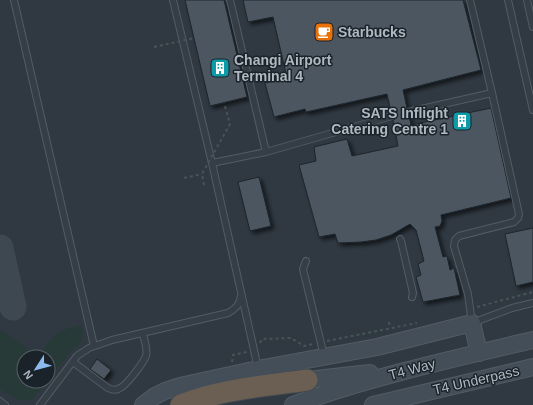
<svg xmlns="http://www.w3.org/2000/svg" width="533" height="405" viewBox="0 0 533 405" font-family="Arial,sans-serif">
  <defs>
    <filter id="shadow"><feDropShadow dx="3" dy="3" stdDeviation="2" flood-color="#0009"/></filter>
  </defs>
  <rect width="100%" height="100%" fill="#222c35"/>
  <!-- airport -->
  <path fill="#303942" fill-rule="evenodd" d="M0,0H533V405H0ZM24,357H48V381H24Z"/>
  <!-- green -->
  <path fill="#273a38" d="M81,325L83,334L82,339L80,343L70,353L48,380V357H24V381H47L32,400C19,402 11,397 0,389V329L38,356L55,334L63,330Z"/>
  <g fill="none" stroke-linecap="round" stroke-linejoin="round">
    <!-- taxiway -->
    <path stroke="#3d4851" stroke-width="27" d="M0,248L13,307"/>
  </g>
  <!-- building -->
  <path fill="#4b5761" stroke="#1d252c" filter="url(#shadow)" d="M185,0H224L247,97L210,106Z
    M243,0H463L481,70L403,90L407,108L405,109L404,113L405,115L409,116L411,125L491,108L511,198L441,215L442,221L440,226L435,227L443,257L447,256L450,270L454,268L460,295L423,302L416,277L421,275L418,264L424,261L416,230L410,224L398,231L391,235L376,240L361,242L338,243L335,234L319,237L299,165L316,161L314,147L347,139L352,156L398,146L393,120L395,119L396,114L393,112H391L387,94L306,112L305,109L274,117L265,83L287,78L273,17L248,22Z
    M259,177L271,226L250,231L238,182Z
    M533,228V282L516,286L505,234Z
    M97,359L111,370L104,379L90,369Z"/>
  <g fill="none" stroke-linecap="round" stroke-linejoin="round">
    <!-- lane casing -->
    <g stroke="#535c64" stroke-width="8">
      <path id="lane" d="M14,0L94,346
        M173,0L212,163L254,350L258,369
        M230,0L266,152
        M470,0L492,93L519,214L518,218L514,222L459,236L455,240L454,246L468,294L472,323L512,308L533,303
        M508,0L533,110
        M527,0L533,27
        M408,112L492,93
        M212,163L266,152L392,116
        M400,239L401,241L413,293L412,297
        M306,261L303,269L324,356
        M73,362L108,388C112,390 116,391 120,388C126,386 144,362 146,356C148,349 144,340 143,333
        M0,401L5,405
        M40,405L77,356L89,348L112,340L228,313C235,309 240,305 241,296"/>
    </g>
    <!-- secondary casing -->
    <g stroke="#535c64" stroke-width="18">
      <path id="secondary" d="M307,380L370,373
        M143,405L155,396L165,391L180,386L258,369L377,347L472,323L479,353
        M293,405C371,377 452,359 533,340
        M373,405L533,367"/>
    </g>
    <!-- highway casing -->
    <g stroke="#404950" stroke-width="23">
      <path id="highway" d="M181,405C221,389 265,386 307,380"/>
    </g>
    <!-- path -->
    <path stroke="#455" stroke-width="2" stroke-dasharray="3 3" stroke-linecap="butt" d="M184,178L202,174
      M477,307L533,292
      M389,322L390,328
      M327,341L417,323
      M260,343L262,339L291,338L304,346L313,344
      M232,362L233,355L247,352"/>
    <!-- lane -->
    <use href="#lane" stroke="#353e46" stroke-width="6"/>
    <!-- secondary -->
    <use href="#secondary" stroke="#444e58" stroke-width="16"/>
    <!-- highway -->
    <use href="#highway" stroke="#6b5f53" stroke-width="21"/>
    <!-- path-bridge -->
    <path stroke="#455" stroke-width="2" stroke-dasharray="3 3" stroke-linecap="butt" d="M154,47L194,38
      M204,185L202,174L230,124L224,103"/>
  </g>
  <!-- icons -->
  <defs>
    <g id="cafe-square" transform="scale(1)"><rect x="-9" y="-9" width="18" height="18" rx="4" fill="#e8710a" stroke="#1b232a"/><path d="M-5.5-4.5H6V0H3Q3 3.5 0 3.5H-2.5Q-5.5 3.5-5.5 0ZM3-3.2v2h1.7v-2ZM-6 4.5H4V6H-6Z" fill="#fff"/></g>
    <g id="building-square" transform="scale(1)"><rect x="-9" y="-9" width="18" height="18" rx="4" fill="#0f9aa8" stroke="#1b232a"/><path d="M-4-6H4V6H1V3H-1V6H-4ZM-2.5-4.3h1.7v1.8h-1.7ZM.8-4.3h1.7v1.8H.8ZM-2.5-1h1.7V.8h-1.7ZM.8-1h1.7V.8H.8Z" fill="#fff"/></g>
  </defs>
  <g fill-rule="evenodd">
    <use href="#cafe-square" x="324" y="32"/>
    <use href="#building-square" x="220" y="68"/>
    <use href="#building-square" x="462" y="121"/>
  </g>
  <g text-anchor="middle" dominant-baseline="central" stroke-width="3" stroke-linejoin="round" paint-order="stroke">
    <!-- poi labels -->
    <g font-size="14" font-weight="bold" fill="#b0b9c2" stroke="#1b232a" text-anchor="start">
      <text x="338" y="32">Starbucks</text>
      <text x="234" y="60">Changi Airport<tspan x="234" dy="16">Terminal 4</tspan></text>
      <text x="448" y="113" text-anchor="end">SATS Inflight<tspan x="448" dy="16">Catering Centre 1</tspan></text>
    </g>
    <!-- street labels -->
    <g font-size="14" fill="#b0b9c2" stroke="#1b232a">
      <text transform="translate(412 369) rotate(-15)">T4 Way</text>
      <text transform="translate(476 380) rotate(-13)">T4 Underpass</text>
    </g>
  </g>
  <!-- north arrow -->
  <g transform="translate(36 369) rotate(234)"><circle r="19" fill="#1b232a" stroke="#575f67"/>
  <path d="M0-3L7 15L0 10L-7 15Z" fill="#8bbbec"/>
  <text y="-6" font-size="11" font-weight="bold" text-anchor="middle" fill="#b0b9c2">N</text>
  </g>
</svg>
